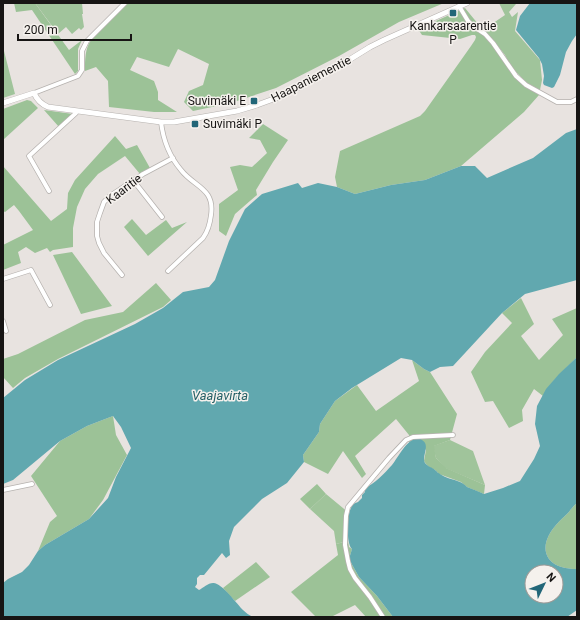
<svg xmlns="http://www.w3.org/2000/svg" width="580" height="620" viewBox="0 0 580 620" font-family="Roboto,sans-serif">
  <rect width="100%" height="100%" fill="#e8e3e0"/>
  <!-- green -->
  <path fill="#a0c49b" d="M35,3H82L83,14H82L84,27L81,30L79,28L72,34L66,27L58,34Z
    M499,3H516V4L509,12L512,17L518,12L515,31L540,60L542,80L540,90L527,83L511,67L505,55L493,40L483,30L505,15Z
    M3,47L15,94L3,98Z
    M450,440L473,451L485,485L445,468L436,458L433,446Z
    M326,494L349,513L348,541L336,544L334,531L310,509Z"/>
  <!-- forest -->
  <path fill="#9cc297" d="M14,3H35L69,50L82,40L78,49V71L75,74L32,10L16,12Z
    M127,3H444L399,22L339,56L276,88L231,103L193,111L184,102L189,91L203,85L209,64L178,49L169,67L137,57L130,70L154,81L158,92V100L177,112H154L109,107L108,81L96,67L85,71C85,59 85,49 91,40Z
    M465,8L483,30V35L492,45L515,77L526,86L539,95L524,112L461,166L425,180L391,185L355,194L337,187L335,177L340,151L420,116L425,111L471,46L475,40L476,37L475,35H472L460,39L422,35L418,29Z
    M27,100L31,101L38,108L3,140V109Z
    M44,110L73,114L59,127Z
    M263,124L288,140L273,162L256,190L257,195L235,214L226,236L219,231V204L238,190L230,167L240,165L252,167L267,153L260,140L249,138Z
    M115,136L126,149L137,145L150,168L140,174L125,156L98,174L85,189L77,207L73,228V247L53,250L50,252L47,248L35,253L26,247L18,252L21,263L3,270V245L33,230L19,211L14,205L5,212L3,211V166L51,221L67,209L68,193L75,180Z
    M132,219L146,235L166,220L172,228L187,222L148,256L124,227Z
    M72,252L112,306L81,314L53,255Z
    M156,283L171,300L163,307L58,359L25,378L13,388L3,377V359L18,354L85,320L123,312Z
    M521,298L534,324L521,336L539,360L563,335L552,319L577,308V357C565,369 551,381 543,396L534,389L522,410L523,421L509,428L493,401L485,402L471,372L485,352L512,323L502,313Z
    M412,360L424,369L430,372L457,414L450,440L434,446L436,458L446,468L485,485L484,494L467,487L461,482L439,474L435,470L429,467L426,464L424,461L426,450L416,439L409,442V435L396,419L355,456L366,474L362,478L343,451L328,474L304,462L303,455L319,432L320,424L335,401L357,385L376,411L419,381Z
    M113,416L116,435L127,455L103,500L89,519L45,545L38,551L50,522L57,516L31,476L60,441L87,426Z
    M317,484L326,494L310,509L300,499Z
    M577,503V569C567,569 555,567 549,559C541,548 548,534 556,525C559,521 563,518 567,514C570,511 573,506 577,503Z
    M348,541L349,547L352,549L349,559L359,577L377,596L393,617H366L355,605L331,617H316L291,592L338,555L336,544Z
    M256,562L270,577L235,601L223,588Z"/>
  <!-- water -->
  <path fill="#61a8af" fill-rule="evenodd" d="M530,3H577V34L572,41L566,52L560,75L554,87L552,88L544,85L543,83L544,76L542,64L539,58L516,30L520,16Z
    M577,129V280L525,294L502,313L453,366L440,367L430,372L424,369L412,360L401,358L352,388L335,401L320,424L319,432L303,455L304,462L287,483L262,499L234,527L229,541L230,555L226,558L222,553L204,575H200L197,578V584L195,587L199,590C203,588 208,583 213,583C221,582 237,604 243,610C246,613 249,615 253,617H3V583L8,579L22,572L29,565L38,551L45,545L89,519L108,498L116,477L131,448L121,427L113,416L87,426L60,441L13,480L3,484V398L25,380L58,360L135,324L163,308L183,292L209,287L215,280L229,241L245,209L262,194L298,183L302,188L318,183L337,187L355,194L391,185L425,180L461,166H475L487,178L533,158L566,133Z
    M577,357V503C573,506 570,511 567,514C563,518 559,521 556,525C548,534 541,548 549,559C555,567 567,569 577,569V610L567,617H393L377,596L359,577L349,559L352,549C346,543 348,522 349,514C350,510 351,507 353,504L358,502L362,498V495L365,492L364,489C375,483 384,474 392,465C398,458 410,432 422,440C431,445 421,457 425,463C428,467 432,467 435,470C439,473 435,471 440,474C445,478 453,479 460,482C463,483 465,485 467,487C473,489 479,492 484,494L503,488L520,481L534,459L540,446L535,424L537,406L546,389L559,374ZM532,572H556V596H532Z"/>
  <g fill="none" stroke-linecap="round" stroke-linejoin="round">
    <!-- minor casing -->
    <g stroke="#b6b2af" stroke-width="5.5">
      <path id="minor" d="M459,6L468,21L473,26L485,34L493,43L516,76L526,85L557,102H571L577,99
        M34,93L78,76L82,70V51L87,41L125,3
        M161,122C163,139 170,157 181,170C194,187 215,188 211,215C210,224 208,231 203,238L168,271
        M133,180L162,217
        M49,191L29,156L76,113V111
        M122,275L104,253L99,243L97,236V222L100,213L104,202L110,196L143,174L173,158
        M3,279L31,270L50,305
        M3,321L6,331
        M3,490L32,484
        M383,617L370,597L355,578L350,569L348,561L345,545L346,516L348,507L389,458L406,440L413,437L453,435"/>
    </g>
    <!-- tertiary casing -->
    <g stroke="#b6b2af" stroke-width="6">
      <path id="tertiary" d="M3,103L34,93C37,100 41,104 48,107L161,122H174L237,111L257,105L279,97L299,87L336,68L370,47L384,40L467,3"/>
    </g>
    <!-- minor -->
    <use href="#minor" stroke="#fff" stroke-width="4"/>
    <!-- tertiary -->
    <use href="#tertiary" stroke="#fff" stroke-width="5"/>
  </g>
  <!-- markers -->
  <g fill="#226678" stroke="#f5f1ed" stroke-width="1.5">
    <rect x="449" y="9" width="8" height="8" rx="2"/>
    <rect x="250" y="97" width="8" height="8" rx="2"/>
    <rect x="191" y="120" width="8" height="8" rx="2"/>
  </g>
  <g text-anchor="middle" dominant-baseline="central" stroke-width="3" stroke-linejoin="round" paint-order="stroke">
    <!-- poi labels -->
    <g font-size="12" fill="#171514" stroke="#f5f1ed">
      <text x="453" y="26">Kankarsaarentie<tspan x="453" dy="14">P</tspan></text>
      <text x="246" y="101" text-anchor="end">Suvimäki E</text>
      <text x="203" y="124" text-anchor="start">Suvimäki P</text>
    </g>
    <!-- street labels -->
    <g font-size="12" fill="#171514" stroke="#f5f1ed">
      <text transform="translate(311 79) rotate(-27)">Haapaniementie</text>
      <text transform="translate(124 189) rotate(-37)">Kaaritie</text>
    </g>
    <!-- water labels -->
    <g font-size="13" font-style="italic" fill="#256066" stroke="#f5f1ed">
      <text x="220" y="395">Vaajavirta</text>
    </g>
  </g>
  <!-- border -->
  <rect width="580" height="620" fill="none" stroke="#171514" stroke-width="8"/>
  <!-- north arrow -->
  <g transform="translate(544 584) rotate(47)"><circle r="19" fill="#f5f1ed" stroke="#9c9996"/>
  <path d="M0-3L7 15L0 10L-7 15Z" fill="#226678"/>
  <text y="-6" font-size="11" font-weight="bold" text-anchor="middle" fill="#171514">N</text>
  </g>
  <!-- scale -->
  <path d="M18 34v6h113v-6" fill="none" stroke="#171514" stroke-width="2"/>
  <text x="24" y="34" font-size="12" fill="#171514" stroke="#f5f1ed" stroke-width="3" paint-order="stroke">200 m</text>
</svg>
